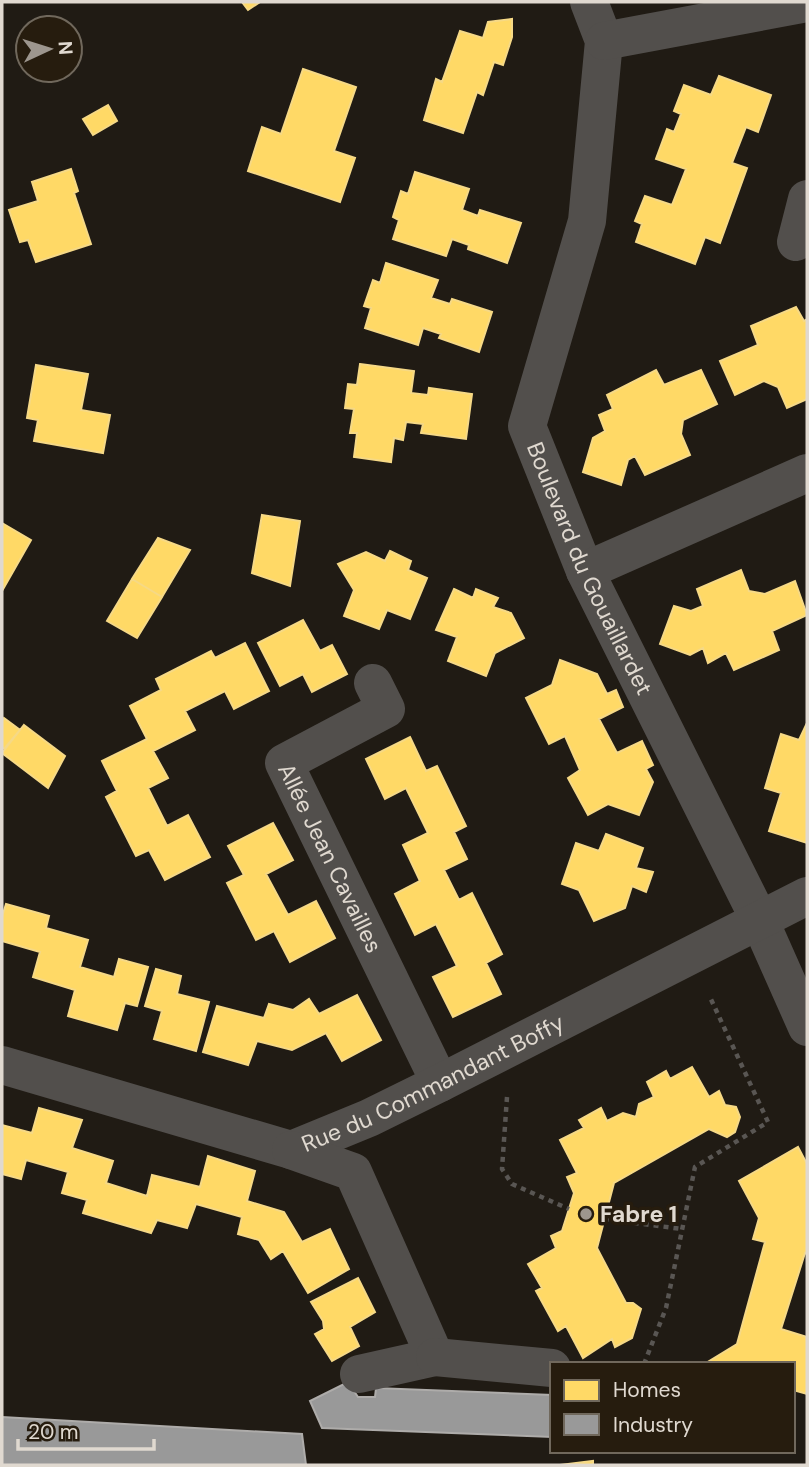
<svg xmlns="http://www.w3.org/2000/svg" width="809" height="1467" viewBox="0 0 809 1467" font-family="'DM Sans',sans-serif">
  <rect width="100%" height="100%" fill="#201b14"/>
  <!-- homes -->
  <path fill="#ffd966" stroke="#f6d986" stroke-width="2" d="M242,2H260L248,10Z
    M512,19V37L503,65L494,62L483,95L477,92L463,133L424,120L436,79L442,82L460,31L483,38L488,22Z
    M303,69L356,87L334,151L355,158L340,202L248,171L262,127L281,134Z
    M719,76L771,95L758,132L746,127L732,163L747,168L720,243L705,237L695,264L636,242L642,224L635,221L645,196L672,205L686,169L656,159L667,129L674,132L681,114L674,111L684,85L711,95Z
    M108,105L117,121L93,135L83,119Z
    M71,169L78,191L74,193L91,244L36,262L28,240L20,242L9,210L38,201L32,182Z
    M415,172L469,189L462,210L478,216L480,210L521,223L507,263L468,249L469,245L452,239L446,256L393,239L399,220L393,217L401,191L408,194Z
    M386,263L438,280L431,298L450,304L452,299L492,312L479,352L439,338L441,334L423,328L418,345L365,328L371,308L364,306L373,280L380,283Z
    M796,307L804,321L807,319V399L787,408L778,387L764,381L735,395L720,361L758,345L751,326Z
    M360,364L414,371L411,393L428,395L429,388L472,394L466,439L421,433L423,424L406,422L403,440L394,438L391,462L354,457L357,433H350L354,409L345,408L348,384L357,385Z
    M36,365L88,374L81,410L110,415L103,453L34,441L38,420L27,418Z
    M656,370L664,385L701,370L717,404L683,420L681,434L690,455L645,475L635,456L628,460L621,485L583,472L593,438L605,431L599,415L613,409L607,395Z
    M262,515L300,521L290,586L252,573Z
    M2,523L31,540L2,591Z
    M158,538L190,550L162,597L132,579Z
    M390,551L411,561L408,570L427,578L410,619L387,610L379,629L344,616L354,590L338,564L366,552L385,561Z
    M741,570L749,591L765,594L795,581L807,615L772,631L779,650L734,670L726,653L708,663L703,648L690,655L660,644L674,606L691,611L703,606L697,589Z
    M132,579L162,597L137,638L107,621Z
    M454,589L473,598L476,589L498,598L493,607L511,613L524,638L495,653L486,676L448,661L457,637L436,630Z
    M303,620L320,651L332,645L347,674L312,692L303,674L280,686L258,643Z
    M245,643L269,691L234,709L225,691L185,711L195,730L153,751L168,778L148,788L167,826L188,815L210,857L165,880L149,850L136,856L106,797L117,791L102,761L147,739L130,706L161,690L156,679L211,651L215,658Z
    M560,660L597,674L607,694L616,690L623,707L599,719L617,753L642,741L653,765L646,769L653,782L639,815L608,804L588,815L568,778L580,770L565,736L549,744L526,698L552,685Z
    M4,718L20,730L4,749L2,747V721Z
    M807,723V843L769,831L781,793L765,788L781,734L799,740Z
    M24,725L65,756L48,788L2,753Z
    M410,737L426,771L437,766L466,826L454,832L467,859L444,870L459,900L472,893L502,954L486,963L501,994L453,1017L433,977L457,966L436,924L415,935L395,894L420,881L403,845L428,833L406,788L385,799L366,759Z
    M273,823L293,860L266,874L288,915L316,901L335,938L290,962L274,931L256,940L227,883L244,875L228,846Z
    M606,834L643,848L636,868L653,872L646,892L632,886L625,908L594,921L579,890L562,884L576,843L599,851Z
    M6,904L49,916L46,928L88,940L80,967L114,977L119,959L148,967L137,1006L125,1003L117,1030L68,1016L75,990L33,977L40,952L2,941V917Z
    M156,969L181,976L177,994L209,1002L196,1051L154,1039L162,1011L145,1006Z
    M357,995L381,1040L342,1061L326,1033L292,1050L257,1041L248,1065L203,1052L217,1006L264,1018L269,1004L293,1010L309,999L319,1014Z
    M692,1067L709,1097L719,1091L725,1105L736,1107L740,1117L735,1132L727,1137L709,1129L614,1183L597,1248L626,1303H633L641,1309L632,1338L615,1347L612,1339L583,1358L566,1326L558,1331L536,1291L542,1288L528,1264L556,1248L551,1236L562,1231L574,1193L567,1177L577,1173L560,1140L584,1128L579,1120L601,1108L607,1121L623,1113L636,1117L639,1104L654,1097L647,1082L666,1071L670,1079Z
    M39,1108L82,1120L72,1148L113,1161L106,1183L147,1196L152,1175L200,1187L208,1156L255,1171L247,1201L284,1212L302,1242L330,1229L349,1269L308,1293L283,1251L271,1259L259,1240L238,1234L242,1217L196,1204L187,1228L157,1220L151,1233L83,1213L87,1200L62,1193L68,1172L26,1160L21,1179L2,1174V1125L32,1133Z
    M798,1147L807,1164V1254L805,1253L781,1329L807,1337V1394L793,1390V1364L706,1363L737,1344L765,1242L753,1239L759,1218L739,1181Z
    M358,1278L375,1312L350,1327L359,1346L332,1361L315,1334L324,1329L323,1321L311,1302Z
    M593,1461V1465H560Z"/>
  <!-- industry -->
  <path fill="#999" stroke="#aeacaa" stroke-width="2" d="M348,1382L358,1397H375L376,1388L552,1395V1437L322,1428L310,1401Z
    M2,1417L302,1434L306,1465H2Z"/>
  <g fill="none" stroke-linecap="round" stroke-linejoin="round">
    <!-- path -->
    <path stroke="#595653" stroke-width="4.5" stroke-dasharray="5 5" stroke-linecap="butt" d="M507,1097L502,1169L512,1184L569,1209
      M604,1219L682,1229
      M644,1364L666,1308L695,1167L768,1122L709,995"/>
    <!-- minor -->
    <g stroke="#524f4c" stroke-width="38">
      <path id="s1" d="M589,2L604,41L587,221L527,426L585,571L759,919L807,1027"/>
      <path d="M604,41L807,3"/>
      <path d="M796,242L807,199"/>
      <path d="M585,571L807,473"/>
      <path id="s2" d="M373,683L386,709L284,763L440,1083"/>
      <path id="s3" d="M2,1065L291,1150L369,1118L440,1083L807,896"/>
      <path d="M291,1150L353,1172L435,1357L359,1374"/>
      <path d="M435,1357L552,1368"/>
    </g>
  </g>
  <!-- markers -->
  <circle fill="#9d968e" stroke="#261c0e" stroke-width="2.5" cx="586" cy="1214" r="7"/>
  <g text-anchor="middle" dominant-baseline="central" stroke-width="7" stroke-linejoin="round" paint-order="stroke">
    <!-- street labels -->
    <g font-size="23" fill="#e0d9d0" stroke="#261c0e">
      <text stroke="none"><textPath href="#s1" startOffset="592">Boulevard du Gouaillardet</textPath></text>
      <text stroke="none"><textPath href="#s2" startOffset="250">Allée Jean Cavailles</textPath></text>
      <text stroke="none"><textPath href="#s3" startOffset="458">Rue du Commandant Boffy</textPath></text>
    </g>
    <!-- poi labels -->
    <g font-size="23" font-weight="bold" fill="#e0d9d0" stroke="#261c0e" text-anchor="start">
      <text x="600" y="1214">Fabre 1</text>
    </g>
  </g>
  <!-- border -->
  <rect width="809" height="1467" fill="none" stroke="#e0d9d0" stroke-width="7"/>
  <!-- legend -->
  <rect x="550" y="1362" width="245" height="91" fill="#261c0e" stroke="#70685c" stroke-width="2"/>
  <rect x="564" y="1380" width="35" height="21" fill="#ffd966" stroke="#70685c" stroke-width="2"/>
  <text x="613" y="1397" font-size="21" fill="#e0d9d0">Homes</text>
  <rect x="564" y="1414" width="35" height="21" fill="#999999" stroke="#70685c" stroke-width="2"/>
  <text x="613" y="1432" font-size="21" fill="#e0d9d0">Industry</text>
  <!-- north arrow -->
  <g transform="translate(49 49) rotate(86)"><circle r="33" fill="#261c0e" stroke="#70685c" stroke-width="2"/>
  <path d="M0-5L12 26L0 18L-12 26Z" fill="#9d968e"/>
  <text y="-10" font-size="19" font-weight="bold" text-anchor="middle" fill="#e0d9d0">N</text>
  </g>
  <!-- scale -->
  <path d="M18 1439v10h136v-10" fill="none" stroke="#e0d9d0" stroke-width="3.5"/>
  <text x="28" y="1439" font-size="21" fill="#e0d9d0" stroke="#261c0e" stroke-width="5" paint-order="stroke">20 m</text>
</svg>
